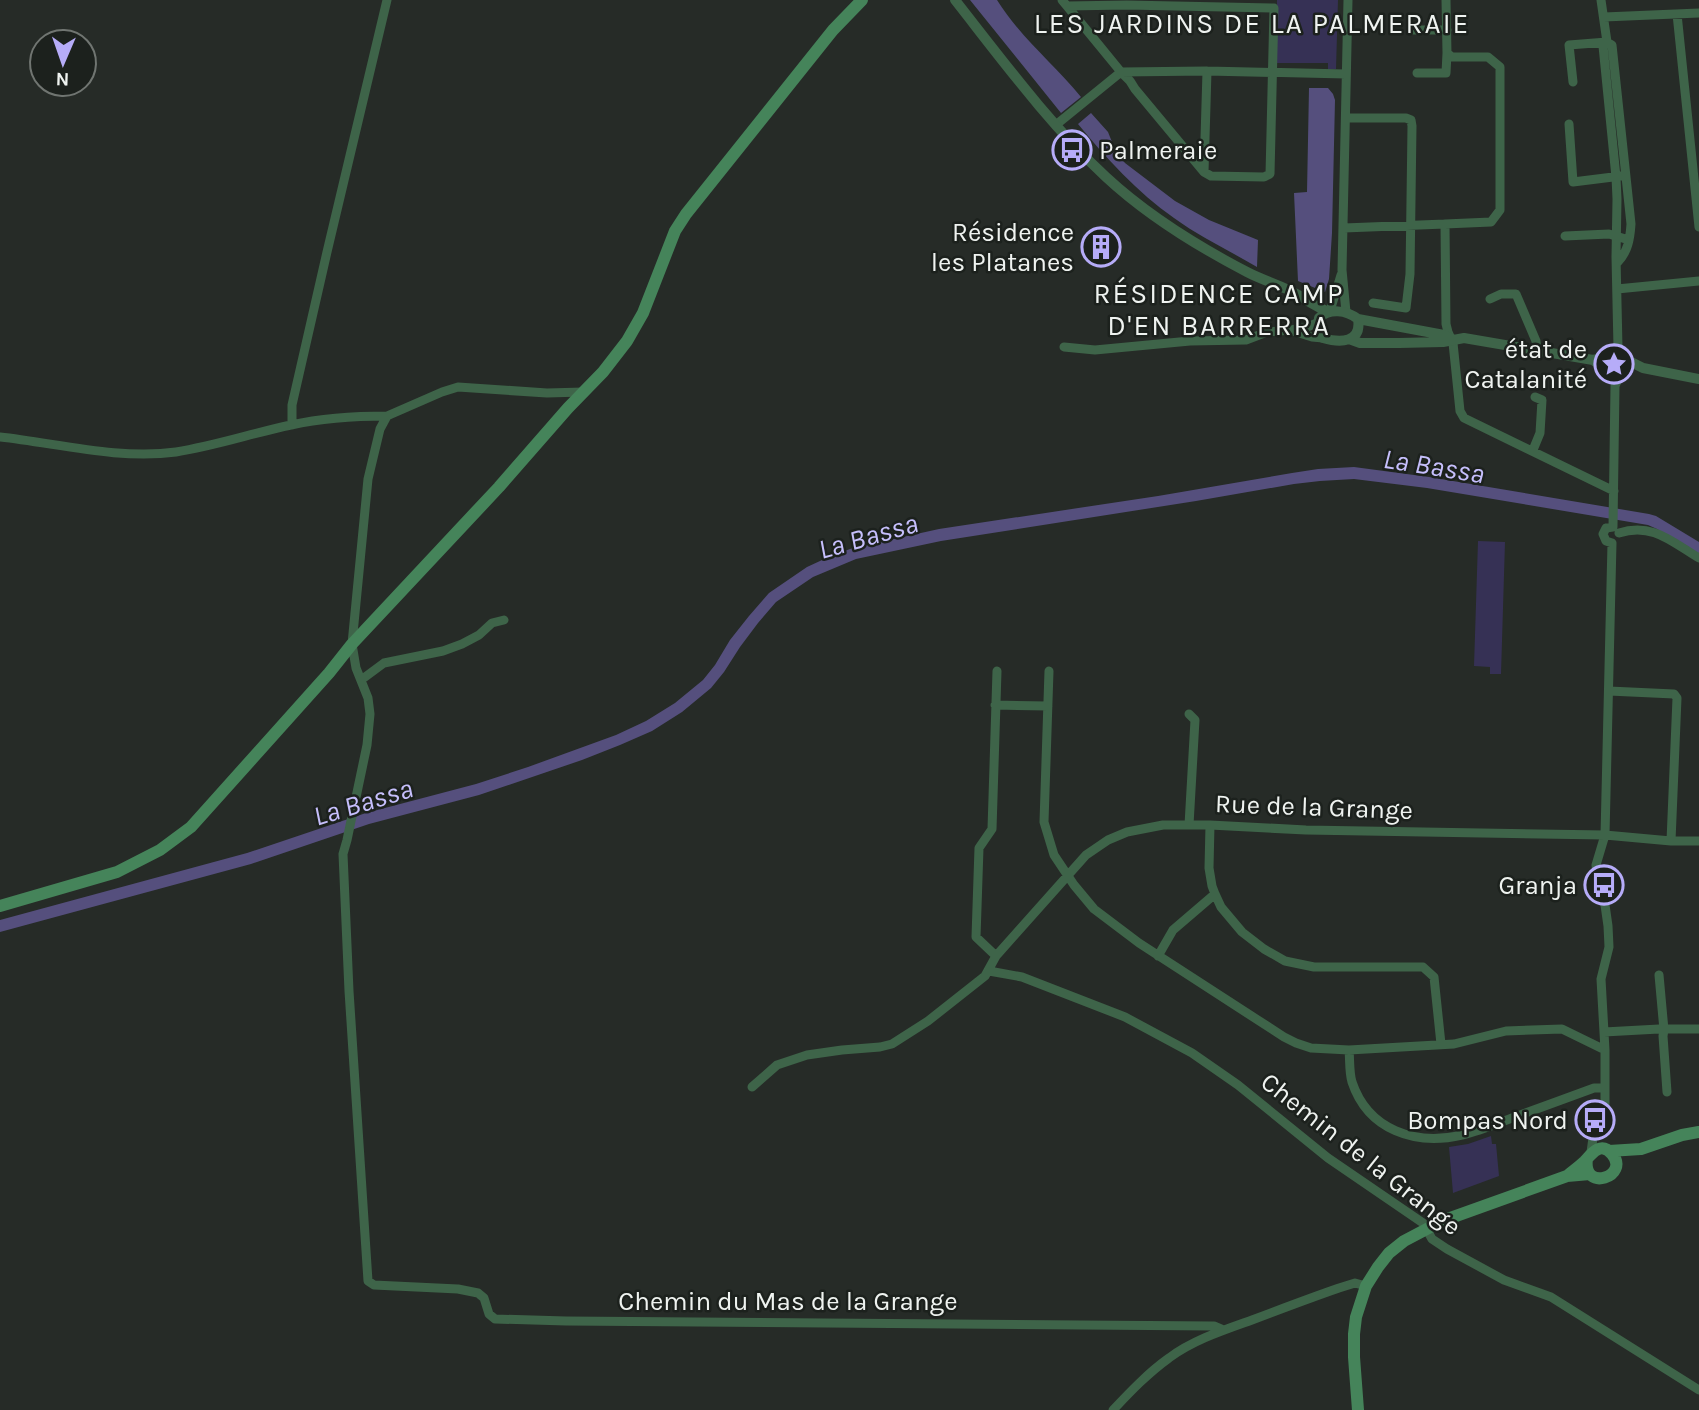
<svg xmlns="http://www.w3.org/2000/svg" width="1699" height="1410" viewBox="0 0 1699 1410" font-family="Karla,sans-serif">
  <rect width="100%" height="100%" fill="#262b27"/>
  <!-- green -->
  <path fill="#363155" d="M1277,0H1338L1336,69L1328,70V63H1276Z
    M1478,541L1505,542L1501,674H1490V667L1474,666Z
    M1491,1136L1492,1144H1496L1499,1176L1453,1193L1449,1147L1468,1144Z"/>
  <!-- water -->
  <path fill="#554f7d" d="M970,0H997C1021,38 1053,63 1081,97L1061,113Z
    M1309,88H1328L1333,94L1335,100L1332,233L1329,279L1325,292L1298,281L1294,193L1307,192Z
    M1091,113L1108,132L1116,152L1125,163L1175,201L1209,220L1258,240L1257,267C1230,251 1200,237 1174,218C1137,192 1106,158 1078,124Z
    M1354,467L1429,477L1649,514L1656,516L1699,542V554L1657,529L1648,525L1427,488L1354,479L1320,481L1294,484L1196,501L941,541L856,559L813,577L776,602L758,623L740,647L724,672L711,688L682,712L652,731L620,745L582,760L479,795L369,824L251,864L0,932V920L247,853L366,813L476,784L528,767L616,735L646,721L675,703L703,680L715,665L730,640L749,616L769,593L807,567L833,555L853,548L939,529L1158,496L1292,473L1318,469Z"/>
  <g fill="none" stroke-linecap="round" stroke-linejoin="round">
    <!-- minor -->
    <path stroke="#3e6449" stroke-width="9" d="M1062,0L1067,6L1121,72L1130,81L1135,89L1204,172L1211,176L1264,177L1270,174L1274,8L1127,5L1067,6
      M1446,0L1447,53L1452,57H1488L1500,67V210L1491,222L1445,224L1446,324L1448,332L1453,343L1460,411L1464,418L1614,491
      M1601,0L1607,42L1612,45L1631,224C1630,239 1628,252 1617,263
      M1677,14L1699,227
      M1604,17L1699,13
      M1411,30H1447
      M1607,42L1603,46L1616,177L1617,199L1616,257L1618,348L1620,356
      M1417,73H1446L1447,53
      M1573,82L1569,45L1607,42
      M1346,118H1406L1411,120L1412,126L1410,274L1406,308L1373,303
      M1057,124L1121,72L1207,71L1346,74
      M1569,124L1573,182L1621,176
      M1204,172L1207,71
      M1344,228L1445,224
      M1565,236L1609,234L1629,240
      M1617,289L1699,281
      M1490,299L1501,294H1516L1536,341L1537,350
      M1330,311L1341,275
      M1346,312L1342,270L1348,0
      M1293,331L1312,337L1323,338
      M1064,347L1095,350L1190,341L1246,340L1267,332L1291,330L1307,327L1317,323
      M583,392L547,393L458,387L442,392L387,416L380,429L368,479L352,644L356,668L368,698L370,714L367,745L347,840L343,854L349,991L368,1281L374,1285L458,1289L478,1293L484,1298L489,1314L495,1319L566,1321L1214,1326L1221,1329L1222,1331
      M292,425V405L327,252L387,0
      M0,437C56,443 119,460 176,452C215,446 253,433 291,425C323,418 354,416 387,416
      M1533,450L1540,433L1542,400L1535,397
      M1613,527L1615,386L1619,377
      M1619,533C1652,522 1672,542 1699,558
      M1612,543L1606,541L1603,534L1606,528L1613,527
      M1049,671L1044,822L1054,855L1074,885L1094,909L1139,943L1284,1037L1296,1043L1311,1048L1349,1050L1454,1044L1506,1031L1562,1029L1605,1050
      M361,680L384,663L443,651L462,644L479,635L492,623L504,620
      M1609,691L1674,694L1677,698L1671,841
      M995,705L1048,706
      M1189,714L1195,720L1189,825
      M1210,825L1209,868L1212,886L1215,894L1221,907L1242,932L1264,949L1285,961L1314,967H1423L1434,977L1441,1044
      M996,956L976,937L979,848L992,829L997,671
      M1158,956L1173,930L1215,894
      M989,971L1022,977L1125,1017L1192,1053L1238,1085L1328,1158L1423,1223L1432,1239L1447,1249L1504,1280L1551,1297L1699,1390
      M1659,975L1664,1030L1663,1036L1667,1092
      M1604,1032L1659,1029H1699
      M1349,1050C1350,1060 1349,1072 1352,1082C1368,1130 1415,1146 1462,1135C1483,1130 1503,1121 1523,1114C1547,1105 1570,1097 1594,1088H1605
      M752,1087L777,1065L807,1055L842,1050L880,1047L892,1044L928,1021L985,976L996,956L1086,855L1108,840L1127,832L1163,825H1210L1306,830L1605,835L1671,841H1699
      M1591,1152L1593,1138L1605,1104V1050L1601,979L1609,947L1608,926L1605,905L1599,890L1596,865L1605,835L1612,543
      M1113,1410C1130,1392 1148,1373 1169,1358C1193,1340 1224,1330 1252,1320C1281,1309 1310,1298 1339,1288L1355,1283L1366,1286"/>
    <!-- tertiary -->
    <path stroke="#3e6449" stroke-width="10" d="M955,0C1003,61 1050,125 1106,177C1148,216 1197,246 1247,272C1264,281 1284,286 1300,296C1309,302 1318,307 1328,312
      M1319,318C1330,308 1346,310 1358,319L1444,335L1452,339
      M1319,318L1318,329L1323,338C1340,343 1362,343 1358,319
      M1349,339L1360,343H1399L1443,342L1464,338L1593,360L1617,355L1643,368L1699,379
      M1593,360C1596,363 1602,365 1604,368C1609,375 1610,378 1619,377L1626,370"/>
    <!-- secondary -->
    <path stroke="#45845a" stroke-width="12" d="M0,906L117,872L160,850L191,827L329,673L352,644L499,487L568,408L603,372L627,341L643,313L675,231L686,214L833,30L862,0
      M1609,1151L1641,1149L1682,1135L1699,1132
      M1567,1176C1573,1171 1580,1166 1585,1161C1592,1153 1601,1141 1612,1154C1631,1176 1582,1193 1587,1159
      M1358,1410L1354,1357V1334L1356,1317L1366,1286L1378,1267L1389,1253L1404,1241L1442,1221L1567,1176L1590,1174"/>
  </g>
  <!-- icons -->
  <defs>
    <g id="bus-ring" transform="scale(2.0125)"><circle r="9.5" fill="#1c211d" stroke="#b6acf8" stroke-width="1.5"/><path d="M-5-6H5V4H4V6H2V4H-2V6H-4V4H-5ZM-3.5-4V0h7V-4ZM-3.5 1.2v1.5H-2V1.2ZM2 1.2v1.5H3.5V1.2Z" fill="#b6acf8"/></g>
    <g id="building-ring" transform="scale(2.0125)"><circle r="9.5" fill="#1c211d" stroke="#b6acf8" stroke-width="1.5"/><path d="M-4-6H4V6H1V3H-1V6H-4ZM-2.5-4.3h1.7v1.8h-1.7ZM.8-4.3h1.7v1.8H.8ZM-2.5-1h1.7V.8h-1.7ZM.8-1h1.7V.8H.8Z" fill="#b6acf8"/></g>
    <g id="sight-ring" transform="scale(2.0125)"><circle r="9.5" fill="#1c211d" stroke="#b6acf8" stroke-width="1.5"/><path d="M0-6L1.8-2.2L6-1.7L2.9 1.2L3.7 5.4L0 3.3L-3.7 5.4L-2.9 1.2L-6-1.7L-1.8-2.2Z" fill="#b6acf8"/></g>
  </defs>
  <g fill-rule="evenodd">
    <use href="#bus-ring" x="1072" y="150"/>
    <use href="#building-ring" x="1101" y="247"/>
    <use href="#sight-ring" x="1614" y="364"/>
    <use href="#bus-ring" x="1604" y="885"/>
    <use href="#bus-ring" x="1595" y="1120"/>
  </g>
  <g text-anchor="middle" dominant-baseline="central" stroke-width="5" stroke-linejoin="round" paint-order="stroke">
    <!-- poi labels -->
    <g font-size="26" fill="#eff3f0" stroke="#1c211d" text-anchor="end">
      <text x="1099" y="150" text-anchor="start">Palmeraie</text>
      <text x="1074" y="232">Résidence<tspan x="1074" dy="30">les Platanes</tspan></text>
      <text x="1587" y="349">état de<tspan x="1587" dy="30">Catalanité</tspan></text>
      <text x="1577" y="885">Granja</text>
      <text x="1568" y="1120">Bompas Nord</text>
    </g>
    <!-- street labels -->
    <g font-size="26" fill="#eff3f0" stroke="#1c211d">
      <text transform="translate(1314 807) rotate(2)">Rue de la Grange</text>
      <text transform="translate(1361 1154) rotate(38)">Chemin de la Grange</text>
      <text x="788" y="1301">Chemin du Mas de la Grange</text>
    </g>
    <!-- neighbourhood labels -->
    <g font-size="28" letter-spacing="2" fill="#eff3f0" stroke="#1c211d">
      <text x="1252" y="23">LES JARDINS DE LA PALMERAIE</text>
      <text x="1219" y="293">RÉSIDENCE CAMP<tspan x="1219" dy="32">D'EN BARRERRA</tspan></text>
    </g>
    <!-- water labels -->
    <g font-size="28" font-style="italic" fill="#c6bffc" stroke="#1c211d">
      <text transform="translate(1434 466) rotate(9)">La Bassa</text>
      <text transform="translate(868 536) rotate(-16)">La Bassa</text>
      <text transform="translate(363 802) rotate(-17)">La Bassa</text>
    </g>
  </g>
  <!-- north arrow -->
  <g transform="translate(63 63) rotate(182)"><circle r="33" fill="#1c211d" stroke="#707571" stroke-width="2"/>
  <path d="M0-5L12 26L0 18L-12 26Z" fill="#b6acf8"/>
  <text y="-10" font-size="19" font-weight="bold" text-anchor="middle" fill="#eff3f0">N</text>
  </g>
</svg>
